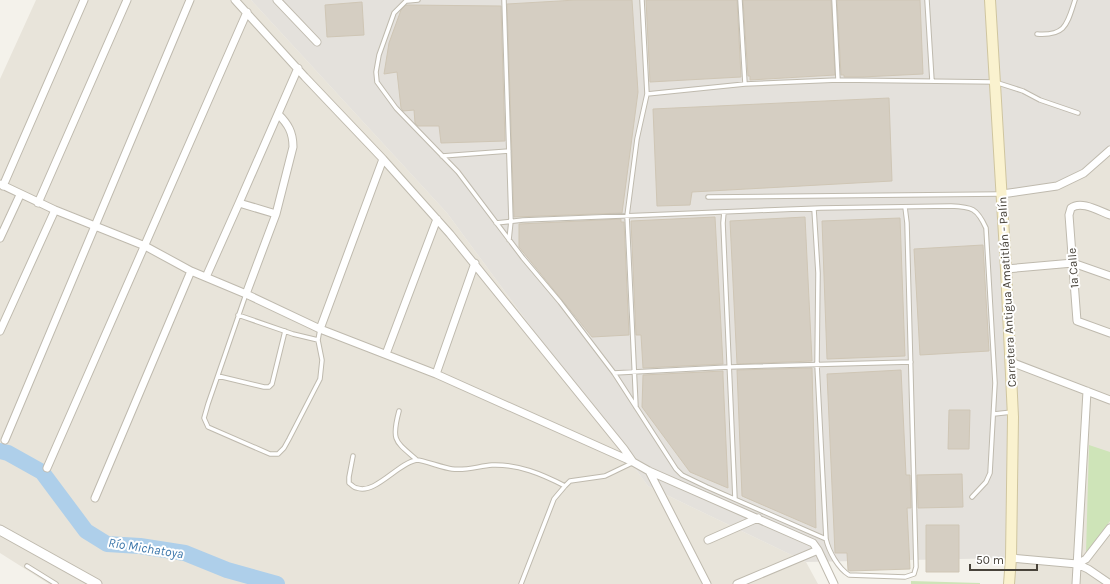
<svg xmlns="http://www.w3.org/2000/svg" width="1110" height="584" viewBox="0 0 1110 584" font-family="Karla,sans-serif">
  <rect width="100%" height="100%" fill="#f4f2eb"/>
  <!-- residential -->
  <path fill="#e8e4da" d="M36,0H251L447,213L648,486L806,562L818,584H49L0,553V79Z
    M1110,150V584H1009L1002,194L1057,186L1084,173Z"/>
  <!-- industrial -->
  <path fill="#e4e1dc" d="M251,0H1110V146L1082,169L1057,182L1003,191L1006,269L1011,558L806,562L648,486L447,213Z"/>
  <!-- green -->
  <path fill="#cee4b8" d="M1089,445L1110,452V521L1086,553Z
    M911,581L980,583V584H911Z"/>
  <g fill="none" stroke-linecap="round" stroke-linejoin="round">
    <!-- river -->
    <path stroke="#aecfea" stroke-width="16" d="M0,451L8,453L42,472L86,531L107,544L140,546L185,553L227,570L277,584"/>
  </g>
  <!-- building -->
  <path fill="#d5cec2" stroke="#cfc6b5" d="M576,0H632L638,92L622,213L514,217L507,4Z
    M646,0H737L741,77L650,82Z
    M743,0H831L835,75L750,80V76H748Z
    M837,0H920L923,74L862,77H844V75H841Z
    M362,2L364,35L327,37L325,5Z
    M406,5L501,6L505,141L441,143L439,126H418L415,123L414,110L403,111L401,108L397,72L384,74L389,43L401,10Z
    M889,98L892,181L692,192L690,205L657,206L653,109Z
    M715,217L723,364L643,368L641,335H636L631,221Z
    M805,217L812,361L737,364L730,221Z
    M900,218L905,356L827,359L822,221Z
    M621,219V222H624L629,335L592,337L519,247V224Z
    M983,245L989,351L920,355L914,249Z
    M812,368L816,528L742,496L737,370Z
    M901,370L906,475H910L911,508H907L910,569L850,571L848,570L847,553H835L827,374Z
    M723,371V376L728,488L690,472L642,407L643,375Z
    M949,410H970L969,449H948Z
    M962,474L963,507L918,508L917,475Z
    M926,525H959V572H926Z"/>
  <g fill="none" stroke-linecap="round" stroke-linejoin="round">
    <!-- service casing -->
    <g stroke="#bfbaae" stroke-width="5.5">
      <path id="service" d="M407,0L394,13L379,55L376,72L377,82L396,108L458,172L523,258L560,302L614,373L676,469L682,475L707,487L826,539
        M504,0L511,221L509,240
        M642,0L647,94L745,84L838,80L995,82L1023,91L1040,100L1078,113
        M740,0L745,84
        M834,0L838,80
        M927,0L932,81
        M407,1L418,0
        M1037,34C1066,36 1067,24 1075,0
        M442,156L509,151
        M708,197L1000,194
        M814,209L818,273L817,365L826,539C829,552 838,568 849,575L905,577L914,574L916,567L907,223L905,207
        M724,212L723,223L735,499
        M496,223L523,220L821,208L951,206C972,207 977,208 986,228L995,383L990,473L986,482L972,497
        M246,294L208,404L204,418L208,427L270,454H278L284,448L289,439L320,379L322,360L318,340L320,329
        M238,315L293,334L318,340
        M614,373L729,367L911,362
        M218,376L264,387H269L272,384L285,331
        M636,407L627,216L637,139L647,94
        M399,411C391,441 395,441 417,460
        M994,414L1012,412
        M353,456L349,477V483C352,485 354,488 357,488C375,495 399,462 417,460C422,460 444,468 452,469C466,471 479,466 492,465C518,464 542,474 565,486
        M27,566L56,584
        M521,584L554,499L565,486L570,481L605,476L632,463"/>
    </g>
    <!-- minor casing -->
    <g stroke="#bfbaae" stroke-width="9">
      <path id="minor" d="M235,0L305,77L383,159L450,234L624,449L633,462
        M277,0L317,42
        M0,184L55,210L145,246L191,271L246,294L320,329L436,374L633,462L649,471L813,543L818,550L834,584
        M3,186L84,0
        M1002,194L1057,186L1084,173L1110,150
        M38,203L127,0
        M239,203L276,214
        M1110,215C1099,211 1081,200 1071,208L1069,215L1077,321L1110,333
        M0,238L20,195
        M1006,269L1073,263L1110,276
        M206,277L239,203L298,68
        M246,294L276,214L293,147C293,132 288,124 278,114
        M320,329L383,159
        M0,331L55,210
        M386,354L437,219
        M1011,362L1110,400
        M436,374L475,263
        M5,440L190,0
        M47,468L247,12
        M649,471L707,584
        M95,498L191,271
        M708,540L758,518
        M1011,558L1077,564L1088,569L1110,584
        M1077,564L1086,559L1110,528
        M737,584L818,550
        M1076,584L1087,391"/>
    </g>
    <!-- tertiary casing -->
    <g stroke="#bfbaae" stroke-width="11">
      <path id="tertiary" d="M0,530L97,584"/>
    </g>
    <!-- secondary casing -->
    <g stroke="#cfc59f" stroke-width="12">
      <path id="secondary" d="M990,0L1006,269L1013,417L1011,558L1009,584"/>
    </g>
    <!-- service -->
    <use href="#service" stroke="#fff" stroke-width="3.5"/>
    <!-- minor -->
    <use href="#minor" stroke="#fff" stroke-width="7"/>
    <!-- tertiary -->
    <use href="#tertiary" stroke="#fff" stroke-width="9"/>
    <!-- secondary -->
    <use href="#secondary" stroke="#faf2cf" stroke-width="10"/>
  </g>
  <g text-anchor="middle" dominant-baseline="central" stroke-width="4" stroke-linejoin="round" paint-order="stroke">
    <!-- street labels -->
    <g font-size="12" fill="#48433a" stroke="#fff">
      <text transform="translate(1073 268) rotate(-94)">1a Calle</text>
      <text transform="translate(1007 292) rotate(-93)">Carretera Antigua Amatitlán - Palín</text>
    </g>
    <!-- water labels -->
    <g font-size="13" font-style="italic" fill="#3c77ab" stroke="#fff">
      <text transform="translate(146 548) rotate(9)">Río Michatoya</text>
    </g>
  </g>
  <!-- scale -->
  <path d="M970 564v6h67v-6" fill="none" stroke="#48433a" stroke-width="2"/>
  <text x="976" y="564" font-size="12" fill="#48433a" stroke="#ffffff" stroke-width="3" paint-order="stroke">50 m</text>
</svg>
